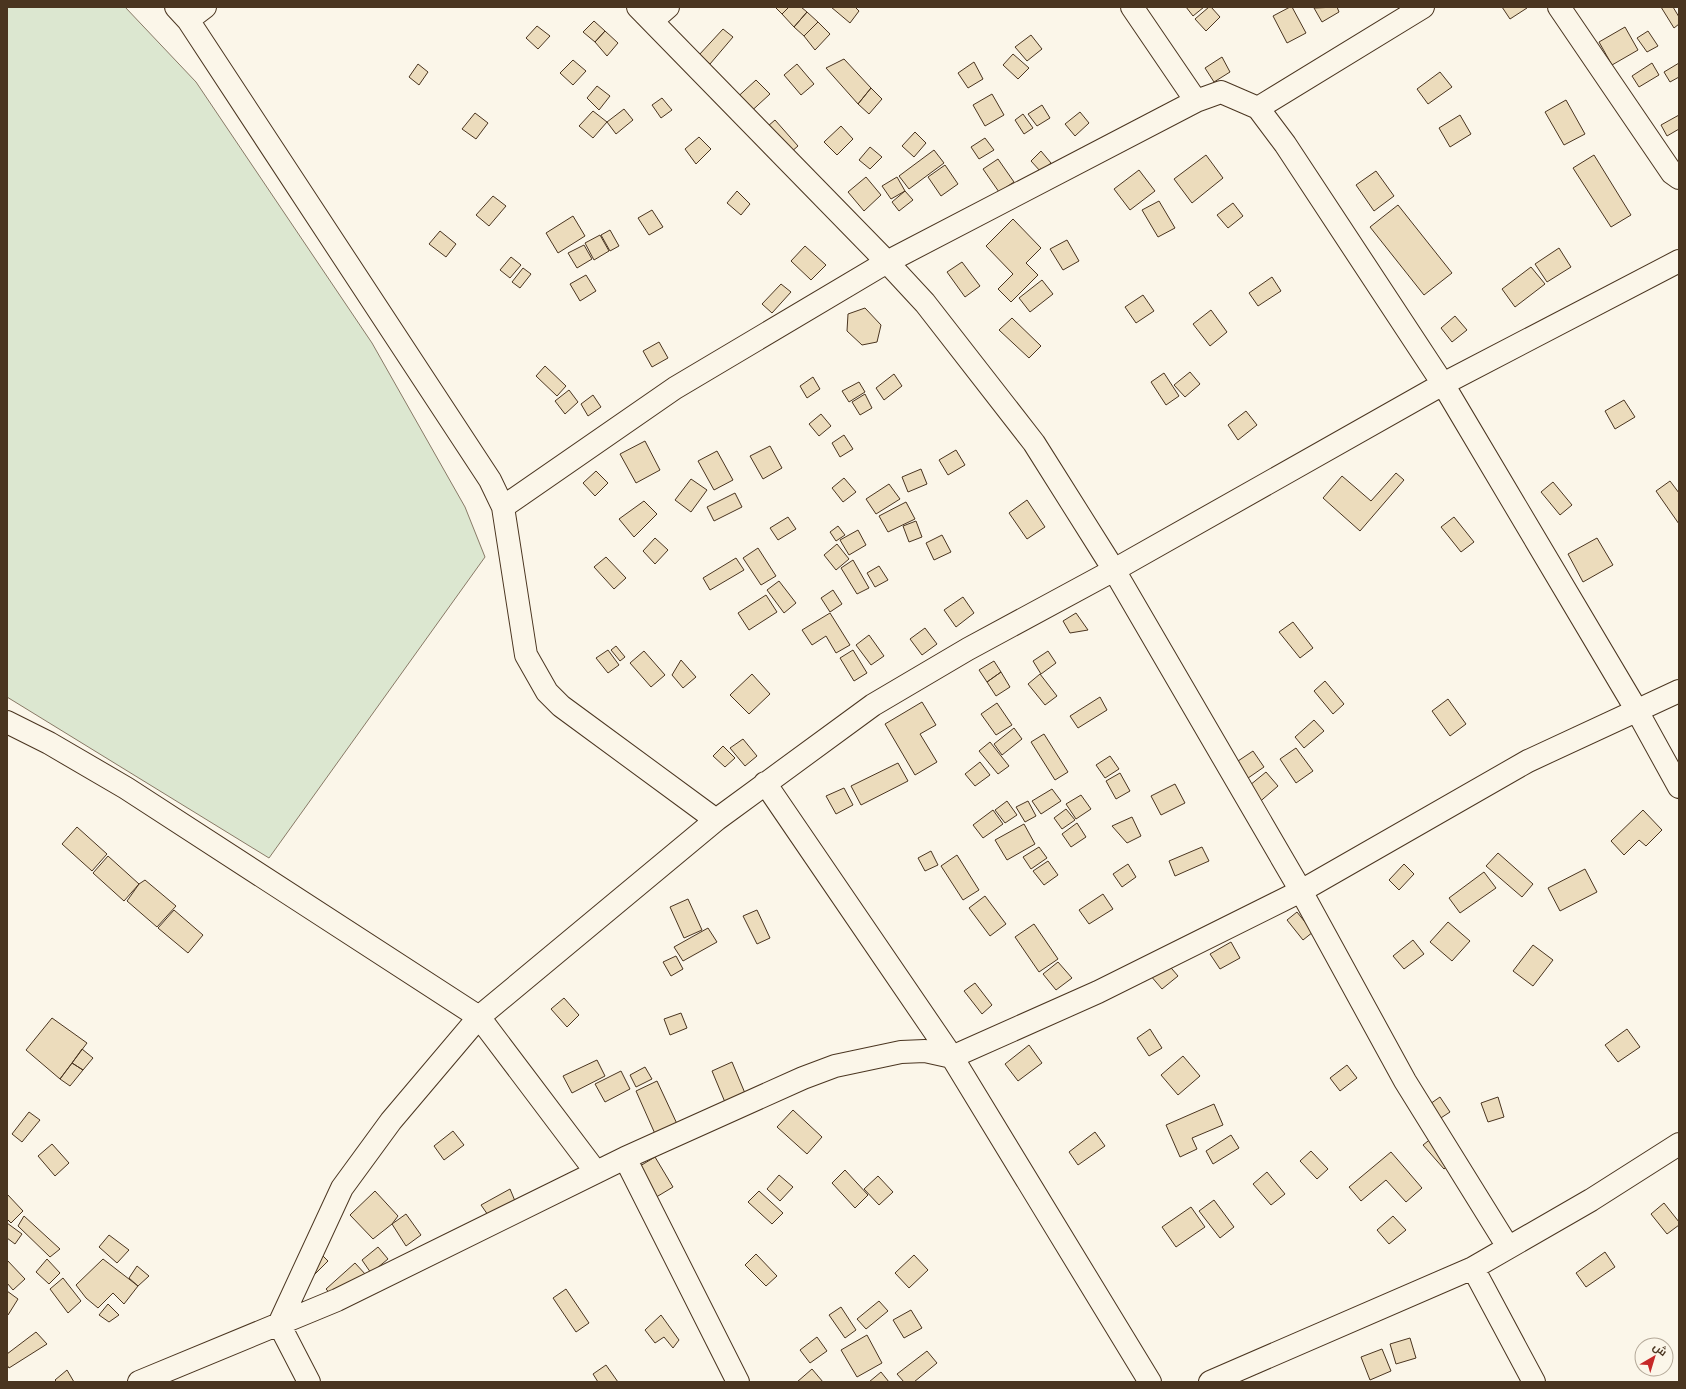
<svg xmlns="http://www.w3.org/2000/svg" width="1686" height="1389" viewBox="0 0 1686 1389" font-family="'Crimson Pro',Cairo,serif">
  <rect width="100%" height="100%" fill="#fbf6e9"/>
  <!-- green -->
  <path fill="#dce7d0" stroke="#887966" d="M7,7H125L196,82L372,343L465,507L485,557L269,858L7,697Z"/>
  <!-- building -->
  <path fill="#ecdcbc" stroke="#4a3520" d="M775,7H789L782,14Z
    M789,7H801L807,12L794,27L782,14Z
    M831,7H855L859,11L850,23Z
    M1186,7H1204L1193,16Z
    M1209,7H1211L1220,17L1206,31L1195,19Z
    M1290,7H1292L1306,33L1287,43L1273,16Z
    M1337,7L1339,12L1322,22L1314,8Z
    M1502,7H1527V8L1510,19Z
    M1661,7H1673L1679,17V24L1674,28Z
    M807,12L818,22L804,36L794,27Z
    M594,21L605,31L595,42L583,32Z
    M818,22L830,34L815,50L804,36Z
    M537,26L550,36L538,49L526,38Z
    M1625,27L1638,50L1612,65L1599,42Z
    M723,29L733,37L710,64L699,55Z
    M605,31L618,43L607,56L595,42Z
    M1648,31L1658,46L1647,52L1637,38Z
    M1031,35L1042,49L1027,61L1015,47Z
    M1013,54L1029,68L1018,79L1003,65Z
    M1222,57L1230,72L1214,82L1205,68Z
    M844,59L871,88L858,104L826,68Z
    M573,60L586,71L573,85L560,73Z
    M974,62L983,79L968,88L958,73Z
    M1652,63L1659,75L1639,87L1632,76Z
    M1679,63V77L1670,82L1664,72Z
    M418,64L428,72L419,85L409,77Z
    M797,64L814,84L801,95L784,75Z
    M1440,72L1452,87L1428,104L1417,89Z
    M756,80L770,94L746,116L732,102Z
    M597,86L610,96L599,110L587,98Z
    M871,88L882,99L869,114L858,104Z
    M992,94L1004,115L985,126L973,105Z
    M662,98L672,110L661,118L652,105Z
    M1566,100L1585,134L1564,145L1545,112Z
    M1042,105L1050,118L1037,126L1028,114Z
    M624,109L633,120L616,134L607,122Z
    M593,111L607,122L593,138L579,126Z
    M1080,112L1089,123L1075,136L1065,124Z
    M475,113L488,123L476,139L462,129Z
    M1023,114L1033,128L1024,134L1015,120Z
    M1460,115L1471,134L1450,147L1439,128Z
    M1679,115V129L1667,136L1661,125Z
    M775,120L798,146L784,158L761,132Z
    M841,126L853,139L837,155L824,142Z
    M915,132L926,143L914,157L902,146Z
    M699,137L711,149L696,164L685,149Z
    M985,138L994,150L979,159L971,147Z
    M870,147L882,157L870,169L859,160Z
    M934,150L944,163L909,189L899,176Z
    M1041,151L1051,163L1041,172L1031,161Z
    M1206,155L1223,178L1192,203L1174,179Z
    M1594,155L1631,215L1611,227L1573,168Z
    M998,159L1014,182L999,192L983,169Z
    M945,165L958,184L941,196L928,177Z
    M1139,170L1155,191L1130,210L1114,189Z
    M1376,171L1394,196L1374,211L1356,185Z
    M866,177L881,195L864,211L848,192Z
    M897,177L905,191L891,199L882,186Z
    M737,191L750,204L741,215L727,203Z
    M905,191L913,200L899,211L892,202Z
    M493,196L506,206L489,226L476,215Z
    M1159,201L1175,228L1158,237L1142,210Z
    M1233,203L1243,216L1228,228L1217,215Z
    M1398,205L1452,273L1424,295L1370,227Z
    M652,210L663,227L649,235L638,218Z
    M573,216L585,236L558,253L546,233Z
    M1013,219L1041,248L1026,263L1038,275L1011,302L998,289L1013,274L986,246Z
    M610,230L619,246L610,251L601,235Z
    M440,231L456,244L446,257L429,244Z
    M600,235L609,251L594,260L585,243Z
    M1067,240L1079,261L1063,270L1050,249Z
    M584,245L592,259L577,268L568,253Z
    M805,246L826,265L811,280L791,261Z
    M1559,248L1571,267L1547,282L1535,264Z
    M511,257L521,265L510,278L500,270Z
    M962,262L980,286L965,297L947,272Z
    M1531,267L1545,284L1515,307L1502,289Z
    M523,268L531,274L520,288L512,282Z
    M586,275L596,291L580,301L570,284Z
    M1272,277L1281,291L1258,306L1249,293Z
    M1042,280L1053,294L1030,312L1019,298Z
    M781,284L791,292L772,313L762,304Z
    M1143,295L1154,311L1136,323L1125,307Z
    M865,308L881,325L877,342L862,345L847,331L848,314Z
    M1211,310L1227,332L1210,346L1193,324Z
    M1455,316L1467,330L1452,342L1441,328Z
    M1012,318L1041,346L1029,358L999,330Z
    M659,342L668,358L652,367L643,351Z
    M545,366L566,386L557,396L536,376Z
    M1190,372L1200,384L1185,397L1174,385Z
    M1164,373L1179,396L1166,405L1151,382Z
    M894,374L902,386L884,400L876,388Z
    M813,377L820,389L807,398L800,386Z
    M859,382L865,392L849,402L842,391Z
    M569,390L578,402L565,414L555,401Z
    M865,394L872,408L860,415L852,402Z
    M593,395L601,407L588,416L581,404Z
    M1624,400L1635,417L1615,429L1605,411Z
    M1246,411L1257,425L1238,440L1228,425Z
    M821,414L831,426L819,436L809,424Z
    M844,435L853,449L840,457L832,443Z
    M645,441L660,470L636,483L620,454Z
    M770,446L782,468L763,479L750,456Z
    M956,450L965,465L948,475L939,460Z
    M717,451L733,480L714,490L698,461Z
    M921,469L927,484L908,492L902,477Z
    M596,471L608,483L595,496L583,483Z
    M1396,473L1404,480L1360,531L1323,498L1342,476L1371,501Z
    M844,478L856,492L843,502L832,488Z
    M691,479L707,490L691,512L675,500Z
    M1670,481L1679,493V524L1656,491Z
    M1553,482L1572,505L1560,515L1541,492Z
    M889,484L900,499L876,514L866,499Z
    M735,493L742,507L714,521L707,507Z
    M1027,500L1045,527L1027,539L1009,513Z
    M644,501L657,514L634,537L619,519Z
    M906,502L915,519L888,532L879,516Z
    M788,517L796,529L778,540L770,528Z
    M1454,517L1474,542L1461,552L1441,527Z
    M916,521L922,537L909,542L903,526Z
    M838,526L845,535L836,541L830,532Z
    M858,530L866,545L849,555L840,540Z
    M942,535L951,552L934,560L926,543Z
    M655,538L668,550L655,564L643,551Z
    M1597,538L1613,565L1583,582L1568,554Z
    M837,544L849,559L836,570L824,555Z
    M758,548L776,576L761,585L743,558Z
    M606,557L626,578L614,589L594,567Z
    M736,558L744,570L710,590L703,578Z
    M853,560L869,588L857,594L841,568Z
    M879,566L888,580L875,587L867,573Z
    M779,581L796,603L784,613L767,590Z
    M833,590L842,604L830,612L821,598Z
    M766,595L777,612L749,630L738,613Z
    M963,597L974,613L956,627L944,610Z
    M830,613L850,645L836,653L826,636L812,645L802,630Z
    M1076,613L1088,630L1070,633L1063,621Z
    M1293,622L1313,648L1300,658L1279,632Z
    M925,628L937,644L922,655L910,639Z
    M869,635L884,656L871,665L856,645Z
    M616,646L625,657L620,661L611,650Z
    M608,650L619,665L608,673L596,658Z
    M853,650L867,673L854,681L840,658Z
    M644,651L665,675L651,687L630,663Z
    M1048,651L1056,663L1041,674L1033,661Z
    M681,660L696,677L683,688L672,675Z
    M994,661L1001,672L987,682L979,670Z
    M1001,672L1010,687L996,696L987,682Z
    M752,674L770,694L749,714L730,695Z
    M1040,674L1057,696L1045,705L1028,684Z
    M1325,681L1344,704L1333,714L1314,691Z
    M1100,697L1107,710L1078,728L1070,716Z
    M1448,699L1466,724L1450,736L1432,711Z
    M922,702L936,725L920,734L937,762L915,775L885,724Z
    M997,703L1012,725L996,735L981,714Z
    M1314,720L1324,731L1304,748L1295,737Z
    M1014,728L1022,739L1002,755L994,744Z
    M1044,734L1068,772L1055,780L1031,742Z
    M743,739L757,756L745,766L730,748Z
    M990,742L1009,766L998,774L979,751Z
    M723,746L735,758L725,767L713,756Z
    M1296,748L1313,771L1296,783L1280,759Z
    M1253,751L1264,767L1238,785L1226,769Z
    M1110,756L1119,769L1105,778L1096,765Z
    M980,762L990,775L975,786L965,774Z
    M898,763L908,781L861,805L851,786Z
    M1266,772L1278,786L1256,805L1244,790Z
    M1120,773L1130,791L1116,799L1106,781Z
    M1175,784L1185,803L1161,815L1151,796Z
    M844,788L853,805L836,814L826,796Z
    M1052,789L1061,801L1041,814L1032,801Z
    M1081,795L1091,809L1076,819L1066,804Z
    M1007,801L1017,815L1005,823L995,810Z
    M1028,801L1036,816L1025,822L1016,807Z
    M1066,809L1075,820L1062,829L1054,818Z
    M993,810L1003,824L983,838L973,825Z
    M1643,810L1662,830L1646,846L1639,840L1624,855L1611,841Z
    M1132,817L1141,836L1127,843L1112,826Z
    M1077,823L1086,837L1071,847L1062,834Z
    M1024,824L1035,844L1007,860L995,840Z
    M77,827L107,854L92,871L62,844Z
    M1039,847L1047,858L1031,869L1023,857Z
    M1202,847L1209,861L1175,876L1169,861Z
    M931,851L938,865L925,871L918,858Z
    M1498,853L1533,884L1522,897L1486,866Z
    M957,855L979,890L963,900L941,866Z
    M108,856L139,884L124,901L93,873Z
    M1048,861L1058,875L1044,885L1033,871Z
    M1128,864L1136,877L1122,887L1113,874Z
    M1404,864L1414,874L1399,890L1389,880Z
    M1585,869L1597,892L1560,911L1548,888Z
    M1484,872L1496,888L1460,913L1449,898Z
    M145,880L176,906L157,927L127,901L139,884Z
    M1103,894L1113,909L1089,924L1079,910Z
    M985,896L1006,924L990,936L969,908Z
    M688,899L702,930L684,938L670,907Z
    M174,910L203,935L188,953L158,928Z
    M757,910L770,938L757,944L743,916Z
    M1297,912L1313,932L1303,940L1287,920Z
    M1448,922L1470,941L1452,961L1430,942Z
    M1034,924L1058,959L1039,972L1015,937Z
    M708,928L717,942L683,961L674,947Z
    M1413,940L1424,954L1404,969L1393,956Z
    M1231,942L1240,958L1220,969L1210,954Z
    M1533,945L1553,960L1533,986L1513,971Z
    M676,956L683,969L671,976L663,962Z
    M1058,962L1072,978L1056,990L1043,974Z
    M1166,962L1178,976L1162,989L1150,975Z
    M975,983L992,1005L982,1014L964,991Z
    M564,998L579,1015L567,1027L551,1009Z
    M681,1013L687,1028L670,1035L664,1019Z
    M52,1018L87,1043L60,1079L26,1050Z
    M1150,1029L1162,1048L1149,1056L1137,1038Z
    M1627,1029L1640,1047L1618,1062L1605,1045Z
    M1029,1045L1042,1063L1018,1081L1005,1064Z
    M82,1049L93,1058L83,1070L72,1063Z
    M1183,1056L1200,1076L1178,1095L1161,1075Z
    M597,1060L605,1076L572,1093L563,1076Z
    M732,1062L747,1098L727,1107L712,1071Z
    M72,1063L83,1070L70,1086L60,1079Z
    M1347,1065L1357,1078L1340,1091L1330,1078Z
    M645,1067L652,1079L636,1087L630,1075Z
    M621,1071L630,1089L605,1102L595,1084Z
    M657,1081L678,1126L656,1136L636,1091Z
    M1440,1097L1450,1112L1427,1127L1417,1113Z
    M1498,1097L1504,1117L1488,1122L1481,1103Z
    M1214,1104L1223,1125L1192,1138L1197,1149L1180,1157L1166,1125Z
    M793,1110L822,1137L807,1154L777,1127Z
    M29,1112L40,1120L22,1142L12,1134Z
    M453,1131L464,1145L444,1160L434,1146Z
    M1095,1132L1105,1146L1078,1165L1069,1152Z
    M1437,1134L1457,1158L1444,1169L1423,1145Z
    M1231,1135L1239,1148L1213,1164L1206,1151Z
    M52,1144L69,1163L55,1176L38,1156Z
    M1311,1151L1328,1169L1317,1179L1300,1161Z
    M1391,1152L1422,1188L1406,1202L1386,1180L1361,1201L1349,1187Z
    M655,1157L673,1187L648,1202L630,1172Z
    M845,1170L868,1195L855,1208L832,1183Z
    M1267,1172L1285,1194L1271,1205L1253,1184Z
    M779,1175L793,1187L780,1201L767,1189Z
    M878,1176L893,1192L879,1205L864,1189Z
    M510,1189L515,1201L488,1215L481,1205Z
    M375,1191L398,1216L392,1224L373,1239L350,1215Z
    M759,1191L783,1213L772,1224L748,1202Z
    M7,1194L23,1211L11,1223L7,1219Z
    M1214,1200L1234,1227L1220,1238L1199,1211Z
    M1664,1203L1679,1222V1225L1667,1234L1651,1214Z
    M1191,1207L1205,1227L1176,1247L1162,1227Z
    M406,1214L421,1235L406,1246L392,1224Z
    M24,1216L60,1249L50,1257L18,1226Z
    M1393,1216L1406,1230L1389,1244L1377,1230Z
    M7,1223L22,1234L15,1244L7,1238Z
    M109,1235L129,1250L117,1263L99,1247Z
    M378,1247L388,1259L371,1273L362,1260Z
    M316,1249L328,1261L314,1275Z
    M1605,1252L1615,1267L1586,1287L1576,1273Z
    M756,1254L777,1276L766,1286L745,1265Z
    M914,1255L928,1270L909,1288L895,1273Z
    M47,1259L60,1273L49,1284L36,1272Z
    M103,1259L138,1286L124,1304L113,1293L98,1308L86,1298L76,1285Z
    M7,1260L25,1279L13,1290L7,1283Z
    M355,1263L366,1275L337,1301L326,1289Z
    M137,1266L149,1276L138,1286L129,1278Z
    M63,1278L81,1301L68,1313L50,1289Z
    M566,1289L589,1323L576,1332L553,1298Z
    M7,1291L18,1299L8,1315H7Z
    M879,1301L888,1311L866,1329L857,1319Z
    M108,1304L119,1315L109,1322L99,1315Z
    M841,1307L856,1330L845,1338L829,1315Z
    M911,1310L922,1328L904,1338L893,1320Z
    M661,1315L679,1340L673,1348L664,1337L655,1343L645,1330Z
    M36,1332L47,1344L9,1368L7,1365V1354Z
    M867,1335L882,1363L857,1377L841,1350Z
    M817,1337L827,1351L810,1363L800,1350Z
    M1410,1338L1416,1358L1396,1364L1390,1344Z
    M1382,1349L1391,1371L1370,1380L1361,1357Z
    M927,1351L937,1363L914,1382H904L897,1374Z
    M606,1365L618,1382H598L593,1374Z
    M812,1369L823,1382H797Z
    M67,1370L74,1382H57L55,1380Z
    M881,1372L889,1382H869Z"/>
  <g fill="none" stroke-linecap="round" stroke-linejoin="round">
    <!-- minor casing -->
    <g stroke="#4a3520" stroke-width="24">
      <path id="minor" d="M176,7L188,20L490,480L503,507L526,655L547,692L561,706L716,820
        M638,7L887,262L925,303L1034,443L1114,570L1301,891L1405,1081L1508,1247
        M1132,7L1196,101
        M1559,7L1672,173L1679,178
        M188,20L205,7
        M653,20L668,7
        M1258,108L1423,7
        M503,507L675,388L887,262L1196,101L1221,92L1258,108L1285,144L1443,384L1636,709L1679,787
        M7,722L49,743L126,788L479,1017L596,1172
        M765,783L952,1057L1150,1382
        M625,1158L738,1382
        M1473,1268L1534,1382
        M139,1382L337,1300L625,1158L803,1078L835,1066L901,1052L925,1051L952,1057L1098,992L1301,891L1528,761L1679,691
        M309,1382L279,1324L342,1188L391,1121L479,1017L716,820L873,705L968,649L1114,570L1443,384L1679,261
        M1210,1382L1473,1268L1591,1200L1679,1144"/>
    </g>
    <!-- minor -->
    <use href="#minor" stroke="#fbf6e9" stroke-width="22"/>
  </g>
  <!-- border -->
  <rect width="1686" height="1389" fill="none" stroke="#4a3520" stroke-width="16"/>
  <!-- north arrow -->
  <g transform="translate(1654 1357) rotate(38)"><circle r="19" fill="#fbf6e9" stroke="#b4a999"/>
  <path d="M0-3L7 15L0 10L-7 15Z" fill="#c62828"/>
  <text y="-6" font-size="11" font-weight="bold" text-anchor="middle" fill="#4a3520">ش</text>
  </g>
</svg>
